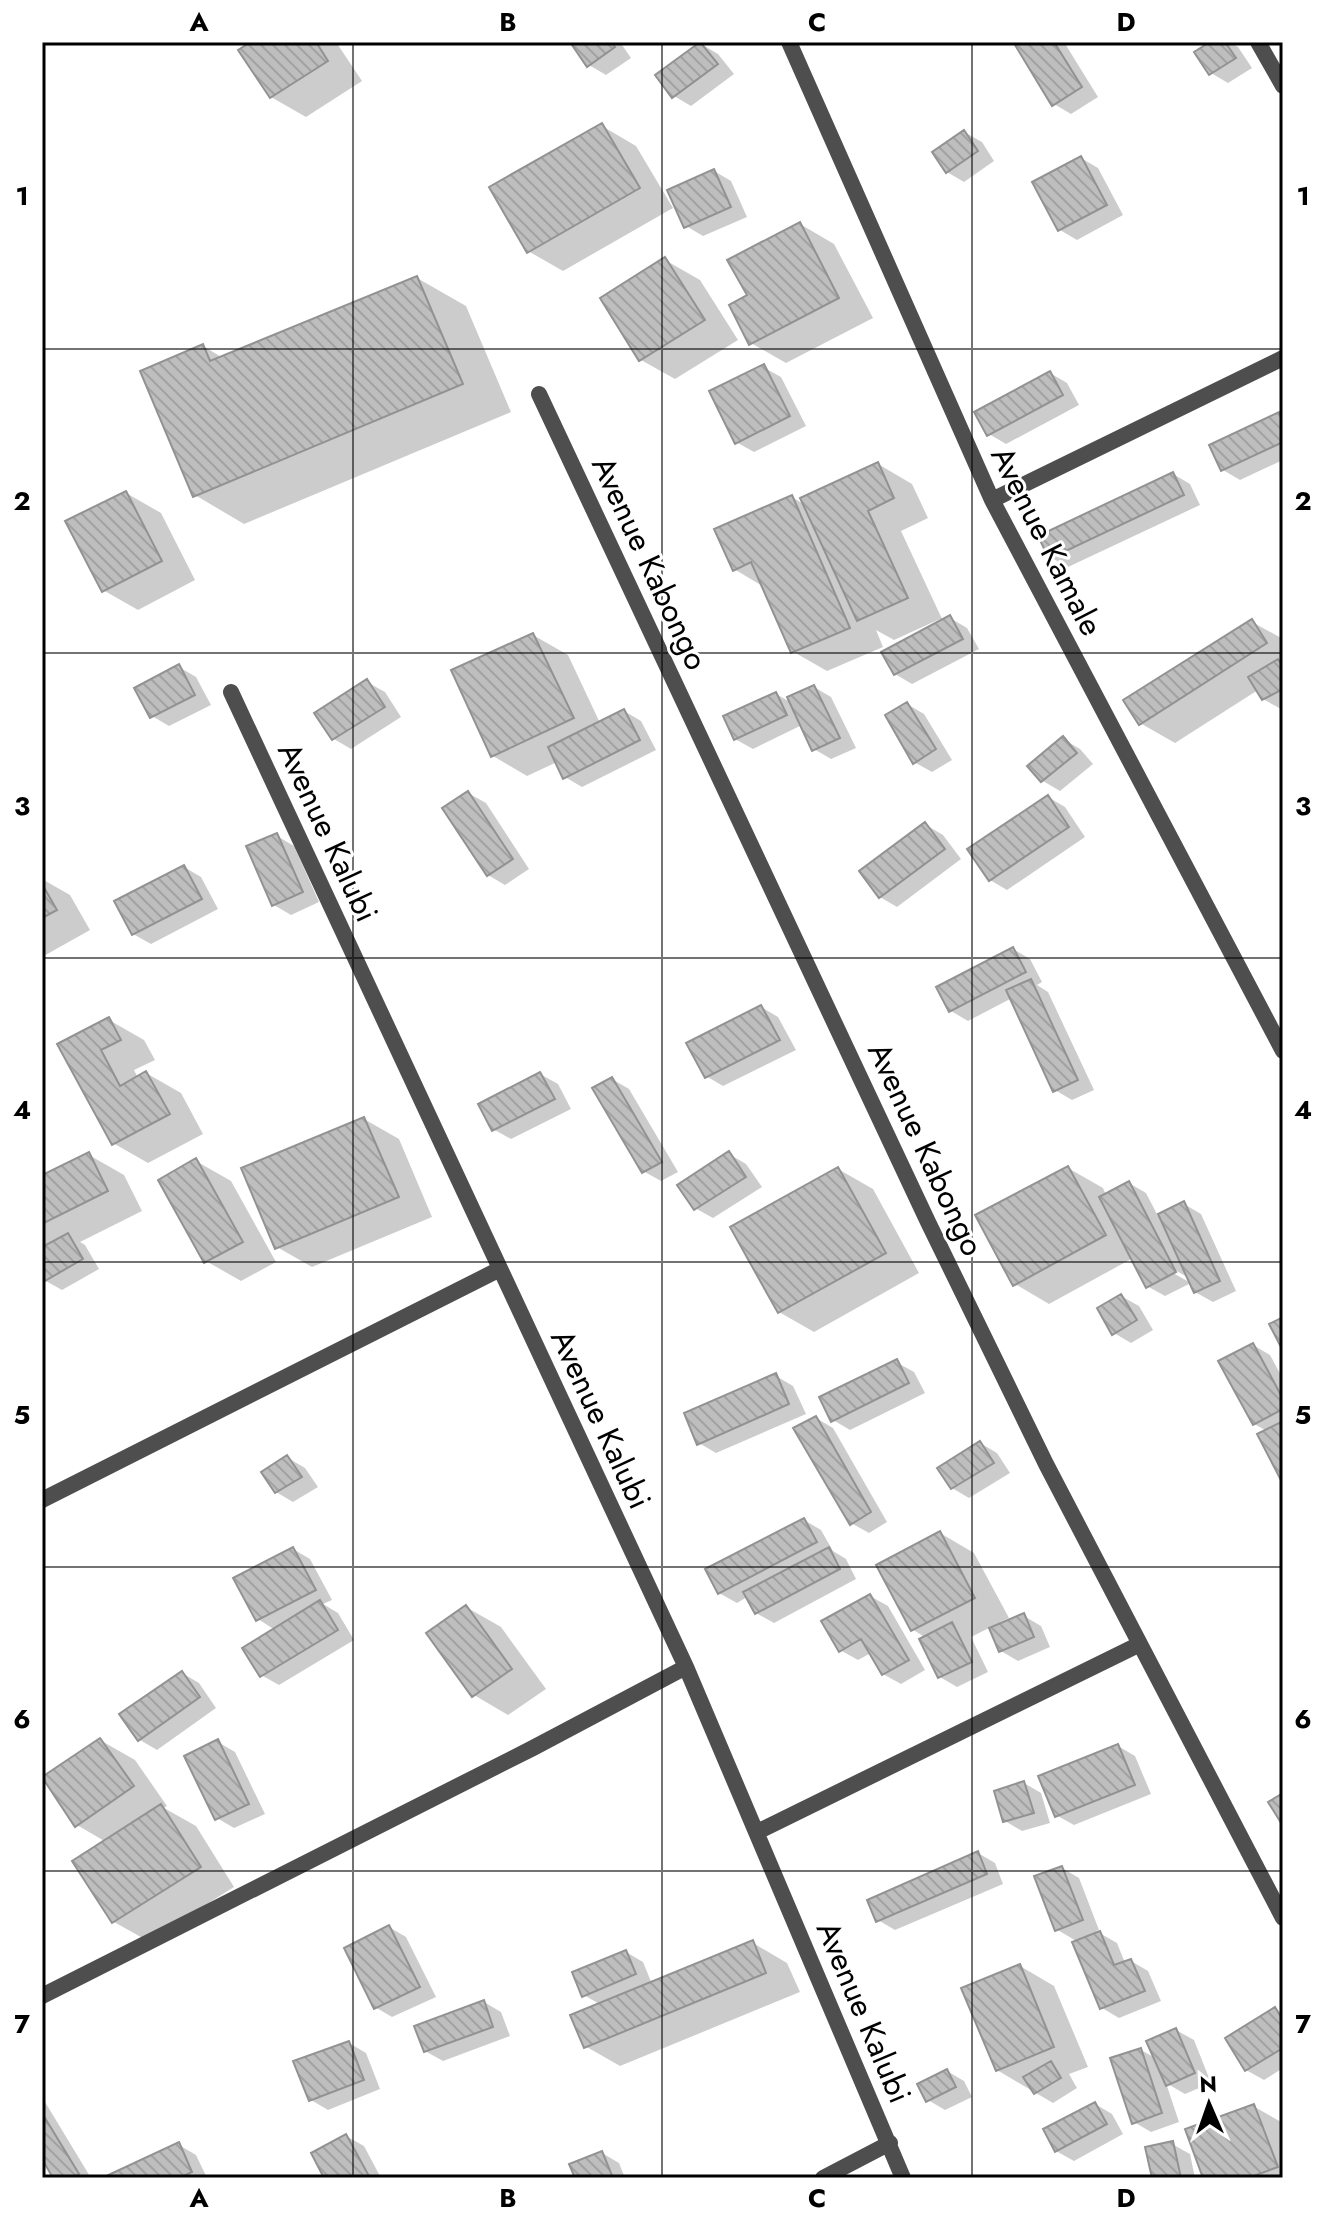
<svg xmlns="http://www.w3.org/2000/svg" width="1325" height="2220" viewBox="0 0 1325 2220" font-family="Jost,sans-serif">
  <defs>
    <pattern id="building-back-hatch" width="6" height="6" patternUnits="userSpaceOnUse" patternTransform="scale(2)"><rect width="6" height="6" fill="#bebebe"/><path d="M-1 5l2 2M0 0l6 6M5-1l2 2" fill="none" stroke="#a2a2a2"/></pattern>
  </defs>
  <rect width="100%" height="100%" fill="#fff"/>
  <!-- shadow -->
  <path fill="#0003" fill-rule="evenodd" d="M255,42H336L362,81L306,117L271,97Z
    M572,42H620L631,58L606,75L589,65Z
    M1023,42H1064L1098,97L1071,114L1054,104Z
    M1213,42H1229L1238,47L1252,68L1228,83L1211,73Z
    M701,44L718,54L734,74L691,106L674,96Z
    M602,126L636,146L673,208L563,271L528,251Z
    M964,132L982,142L994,161L964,182L947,172Z
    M1081,158L1098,168L1123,215L1077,240L1060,230Z
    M714,171L731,181L747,217L703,236L686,226Z
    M800,224L834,244L873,318L786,363L751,343L750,296Z
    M665,260L700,280L738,340L675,379L641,360Z
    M417,278L466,306L511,412L244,524L195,495L203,346L223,358Z
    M763,367L781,377L806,426L754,452L736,442Z
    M1050,373L1067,383L1079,405L1006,444L989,434Z
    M1279,414L1283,417V460L1240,480L1223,470Z
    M878,464L912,484L928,518L901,531L943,621L950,618L967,628L979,649L912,684L895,674L942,622L940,619L894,640L876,630L883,647L827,671L792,651L764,587L734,569L792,497L805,505Z
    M1173,474L1190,484L1200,505L1068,567L1050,557Z
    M126,493L161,513L195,580L138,610L103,590Z
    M1252,622L1283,639V707L1281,709L1263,699L1258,690L1175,743L1140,723Z
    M533,635L568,655L600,723L624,711L641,721L656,750L582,787L565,777L557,762L527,776L493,756Z
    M179,667L196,677L211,705L169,726L152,716Z
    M367,682L385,692L401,717L351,749L334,739Z
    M814,687L831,697L856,748L831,759L814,749L802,725L753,749L735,739L776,694L792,703Z
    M907,704L924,714L952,760L932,772L914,762Z
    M1063,739L1080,749L1093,764L1060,791L1043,781L1030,766Z
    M468,793L486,803L529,869L505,885L488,875Z
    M1048,797L1065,807L1085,837L1007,890L990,880Z
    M926,825L943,835L961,859L897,907L880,897Z
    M277,836L294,846L319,902L291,915L274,905Z
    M184,867L201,877L218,909L151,944L133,934Z
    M42,879L70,895L90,930L42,957Z
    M1013,949L1030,959L1042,982L1037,985L1048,992L1094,1090L1072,1100L1055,1090L1012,998L968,1021L951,1011Z
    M761,1007L778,1017L796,1050L723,1086L706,1076Z
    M109,1020L144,1040L155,1060L134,1070L138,1078L146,1073L181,1093L203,1134L148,1163L113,1143L59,1045Z
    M540,1074L558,1084L571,1109L511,1139L493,1129Z
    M612,1079L629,1089L678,1172L661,1181L643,1171Z
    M364,1119L399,1139L432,1217L312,1267L277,1247Z
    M729,1154L746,1164L762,1187L713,1218L695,1208Z
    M89,1155L124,1175L142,1211L80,1242L85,1245L99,1269L62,1290L44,1280L42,1276V1178Z
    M196,1161L231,1181L276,1262L241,1281L206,1261Z
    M1068,1168L1103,1188L1106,1195L1129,1183L1146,1193L1158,1216L1184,1204L1201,1214L1236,1291L1213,1302L1195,1292L1191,1283L1165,1296L1147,1286L1133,1258L1049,1304L1015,1284ZM1168,1266L1189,1278V1282L1166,1269Z
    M838,1169L873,1189L919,1273L814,1332L779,1312Z
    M1121,1296L1139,1306L1153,1330L1131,1343L1114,1333Z
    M1253,1345L1270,1355L1283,1379V1480L1267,1431L1254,1424Z
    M896,1362L914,1372L925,1393L850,1430L833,1420Z
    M776,1376L793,1386L806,1414L716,1453L699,1443Z
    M816,1418L833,1428L887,1522L869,1533L851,1523Z
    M980,1443L997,1453L1010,1473L969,1498L952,1488Z
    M288,1458L305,1468L318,1487L293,1502L276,1492Z
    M804,1520L821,1530L833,1551L846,1559L856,1579L774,1623L756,1613L747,1597L737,1603L719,1593Z
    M940,1533L974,1553L1009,1618L1000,1622L1002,1625L1024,1616L1041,1626L1050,1647L1018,1661L1001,1651L991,1627L971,1637L988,1672L957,1687L940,1677L926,1638L912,1629Z
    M293,1549L310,1559L332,1600L323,1604L338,1613L354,1640L279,1685L261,1675L275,1630L258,1619Z
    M870,1596L888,1606L925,1670L901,1684L883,1674L871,1653L858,1660L840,1650Z
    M466,1607L501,1627L546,1689L508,1715L474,1695Z
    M182,1673L199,1683L216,1708L157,1750L140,1740Z
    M100,1740L135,1760L167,1806L164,1808L196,1826L234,1887L148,1941L114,1922L106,1842L77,1825Z
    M218,1742L235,1752L265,1814L234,1828L217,1818Z
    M1118,1746L1135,1756L1151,1794L1074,1825L1056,1815Z
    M1024,1783L1041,1793L1050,1823L1022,1831L1005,1821Z
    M978,1853L995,1863L1003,1884L895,1930L878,1920Z
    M1062,1868L1079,1878L1099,1930L1096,1931L1117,1943L1125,1963L1131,1961L1148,1971L1161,2001L1119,2018L1102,2008L1078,1942L1056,1929Z
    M389,1927L406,1937L436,1997L392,2017L375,2007Z
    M753,1943L787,1963L800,1992L620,2066L585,2046L601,2005L584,1995L626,1952L643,1962L652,1984Z
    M1020,1966L1054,1986L1088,2067L1069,2074L1077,2088L1053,2103L997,2070Z
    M484,2002L501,2012L510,2036L443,2061L425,2051Z
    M1275,2010L1283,2014V2068L1264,2080L1246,2070Z
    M1176,2030L1194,2040L1211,2083L1185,2094L1166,2083L1179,2122L1151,2132L1134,2122L1141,2050L1157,2059Z
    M349,2043L366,2053L380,2089L328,2110L311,2100Z
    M947,2071L964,2081L972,2097L945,2110L928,2100Z
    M42,2097L91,2178H56L42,2155Z
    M1095,2104L1112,2114L1123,2134L1074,2161L1056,2151Z
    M1253,2106L1283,2123V2178H1206Z
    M346,2136L364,2146L381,2178H326Z
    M1172,2144L1190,2154L1195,2178H1154Z
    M179,2145L196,2155L207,2178H107Z
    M602,2153L619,2163L625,2178H577Z"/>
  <!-- building -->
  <path fill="url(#building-back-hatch)" stroke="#929292" stroke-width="2" d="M251,42H316L328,61L270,98L238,50Z
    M570,42H611L615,47L587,67Z
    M700,42L718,64L672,98L655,75Z
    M1019,42H1054L1082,87L1052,106L1015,45Z
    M1210,42H1225L1236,58L1209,75L1194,52Z
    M602,123L640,188L527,253L489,187Z
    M964,130L978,151L946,173L932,152Z
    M1081,156L1107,205L1058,231L1032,182Z
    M714,169L731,207L684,228L667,190Z
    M800,222L839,298L749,345L729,305L747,295L727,260Z
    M665,257L705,320L639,361L600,298Z
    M417,276L463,384L193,497L140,371L203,344L210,361Z
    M764,364L790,416L735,444L709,391Z
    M1050,371L1063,395L987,436L974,412Z
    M1279,412L1283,420V442L1221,471L1209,445Z
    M878,462L894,498L868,511L908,598L857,621L800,498Z
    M1173,472L1184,495L1049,559L1038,536Z
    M126,491L162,561L102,592L65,521Z
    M792,495L850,628L791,653L751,562L733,571L714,529Z
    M950,615L963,639L894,675L881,652Z
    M1252,619L1267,643L1139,725L1123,700Z
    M533,633L574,718L491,757L451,670Z
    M1278,659L1283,667V689L1262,700L1248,677Z
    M179,664L195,695L150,718L134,688Z
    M367,679L385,707L332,740L314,713Z
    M814,685L840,738L812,751L787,697Z
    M776,692L787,715L734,740L723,716Z
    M907,702L936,749L913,764L885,715Z
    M624,709L640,740L563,779L548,747Z
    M1063,736L1077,753L1041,782L1027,766Z
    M468,791L513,859L487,876L442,808Z
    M1048,795L1069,827L989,881L967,849Z
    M925,822L945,849L879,898L859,871Z
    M277,833L303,892L272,906L246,846Z
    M184,865L202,899L132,935L114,901Z
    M42,884L57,910L42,918Z
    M1013,947L1026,972L949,1012L936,987Z
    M1031,979L1078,1080L1053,1092L1006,990Z
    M761,1005L780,1040L705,1078L686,1043Z
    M109,1017L121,1040L101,1050L120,1086L146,1071L170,1114L112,1145L57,1044Z
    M540,1072L555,1099L492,1131L478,1104Z
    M612,1077L662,1162L642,1173L592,1088Z
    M364,1117L399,1197L275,1249L241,1168Z
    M729,1151L746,1177L694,1210L677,1185Z
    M89,1152L108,1191L42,1224V1175Z
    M196,1158L243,1242L204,1263L158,1180Z
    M1068,1166L1106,1235L1013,1286L975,1215Z
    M838,1167L886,1253L778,1313L730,1227Z
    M1129,1181L1176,1272L1146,1288L1099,1197Z
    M1184,1201L1220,1281L1194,1293L1158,1214Z
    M68,1233L83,1259L43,1282L42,1247Z
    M1121,1294L1137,1320L1112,1335L1097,1308Z
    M1283,1317V1351L1269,1324Z
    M1253,1343L1283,1399V1409L1253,1425L1218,1361Z
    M897,1359L909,1383L831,1422L819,1397Z
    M776,1373L789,1404L697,1445L684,1413Z
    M816,1416L871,1512L850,1525L793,1428Z
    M1283,1421V1484L1257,1434Z
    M980,1441L994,1463L951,1489L937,1468Z
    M287,1455L302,1477L275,1493L261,1472Z
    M804,1518L817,1542L718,1594L705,1569Z
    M940,1531L975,1598L911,1631L876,1565Z
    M293,1547L316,1590L256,1621L233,1578Z
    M829,1547L840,1569L755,1614L743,1592Z
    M870,1594L909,1660L882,1675L861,1639L839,1652L821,1621Z
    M320,1600L338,1630L260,1677L242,1648Z
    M466,1605L512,1669L472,1697L426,1633Z
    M1024,1613L1034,1637L999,1652L989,1628Z
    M952,1622L972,1662L938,1678L919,1639Z
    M182,1671L200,1697L138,1741L119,1714Z
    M100,1738L134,1786L75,1827L42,1777Z
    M218,1739L249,1804L215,1820L184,1756Z
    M1118,1744L1135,1785L1055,1817L1038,1776Z
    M1024,1781L1034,1813L1003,1822L994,1791Z
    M1283,1793V1826L1268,1802Z
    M161,1804L201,1867L112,1923L72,1861Z
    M978,1851L987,1874L876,1922L867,1900Z
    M1062,1866L1083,1920L1055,1931L1034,1876Z
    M389,1925L420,1987L374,2009L344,1948Z
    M1100,1931L1114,1965L1131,1959L1145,1991L1100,2009L1072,1942Z
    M753,1940L766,1973L584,2048L570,2015Z
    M626,1950L636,1974L582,1997L572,1972Z
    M1020,1964L1054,2047L996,2071L961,1988Z
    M484,2000L493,2027L424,2052L414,2026Z
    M1275,2007L1283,2020V2048L1245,2071L1225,2038Z
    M1176,2028L1195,2073L1166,2086L1146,2041Z
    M349,2041L364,2080L309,2101L293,2061Z
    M1141,2048L1162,2113L1132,2124L1110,2058Z
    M1051,2061L1061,2078L1034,2094L1023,2077Z
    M947,2069L956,2087L926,2102L917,2084Z
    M1095,2102L1107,2124L1055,2152L1043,2129Z
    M1254,2104L1278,2167L1248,2178H1203L1185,2129Z
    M42,2113L79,2174L72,2178H53L42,2159Z
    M346,2134L370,2178H324L311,2153Z
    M1173,2141L1181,2178H1152L1145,2147Z
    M179,2142L192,2172L179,2178H102Z
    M602,2151L613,2178H575L569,2164Z"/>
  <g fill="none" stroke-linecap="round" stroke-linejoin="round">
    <!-- street -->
    <path stroke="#4e4e4e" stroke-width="16" d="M789,42L992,500L1283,1051
      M1258,42L1283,86
      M539,394L928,1222L1046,1464L1283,1918
      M992,500L1283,358
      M231,692L686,1667L903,2178
      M42,1500L500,1269
      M757,1832L1140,1644
      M42,1996L533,1748L686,1667
      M823,2178L890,2143"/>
  </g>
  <!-- grid -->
  <path fill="none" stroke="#000" stroke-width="2" stroke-opacity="0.55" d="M353,42V2178M662,42V2178M972,42V2178M42,349H1283M42,653H1283M42,958H1283M42,1262H1283M42,1567H1283M42,1871H1283"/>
  <g text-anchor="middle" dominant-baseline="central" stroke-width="6" stroke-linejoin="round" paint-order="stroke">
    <!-- street labels -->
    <g font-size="32" fill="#000" stroke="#fff">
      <text transform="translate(1047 541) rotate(63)">Avenue Kamale</text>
      <text transform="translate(650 563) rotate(65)">Avenue Kabongo</text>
      <text transform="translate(328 832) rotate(65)">Avenue Kalubi</text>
      <text transform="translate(926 1149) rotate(65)">Avenue Kabongo</text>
      <text transform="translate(601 1419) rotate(65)">Avenue Kalubi</text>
      <text transform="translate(864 2012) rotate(67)">Avenue Kalubi</text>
    </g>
  </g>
  <!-- border -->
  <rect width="1325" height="2220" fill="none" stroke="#ffffff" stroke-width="88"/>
  <!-- north arrow -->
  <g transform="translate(1209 2104) rotate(358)" stroke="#ffffff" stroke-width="6" paint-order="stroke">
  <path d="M0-6L14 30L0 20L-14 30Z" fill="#000000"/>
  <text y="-12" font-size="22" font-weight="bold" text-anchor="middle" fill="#000000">N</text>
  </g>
  <rect x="44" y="44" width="1237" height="2132" fill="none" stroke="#000" stroke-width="3"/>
  <g font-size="26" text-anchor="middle" font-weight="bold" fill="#000">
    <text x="199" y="31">A</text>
    <text x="508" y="31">B</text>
    <text x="817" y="31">C</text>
    <text x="1126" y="31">D</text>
    <text x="22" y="205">1</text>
    <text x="1303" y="205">1</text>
    <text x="22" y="510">2</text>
    <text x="1303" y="510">2</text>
    <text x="22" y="815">3</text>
    <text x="1303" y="815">3</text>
    <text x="22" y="1119">4</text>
    <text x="1303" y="1119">4</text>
    <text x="22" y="1424">5</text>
    <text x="1303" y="1424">5</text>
    <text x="22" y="1728">6</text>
    <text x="1303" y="1728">6</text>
    <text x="22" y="2033">7</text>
    <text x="1303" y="2033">7</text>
    <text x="199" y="2207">A</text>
    <text x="508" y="2207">B</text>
    <text x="817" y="2207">C</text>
    <text x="1126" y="2207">D</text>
  </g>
</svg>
